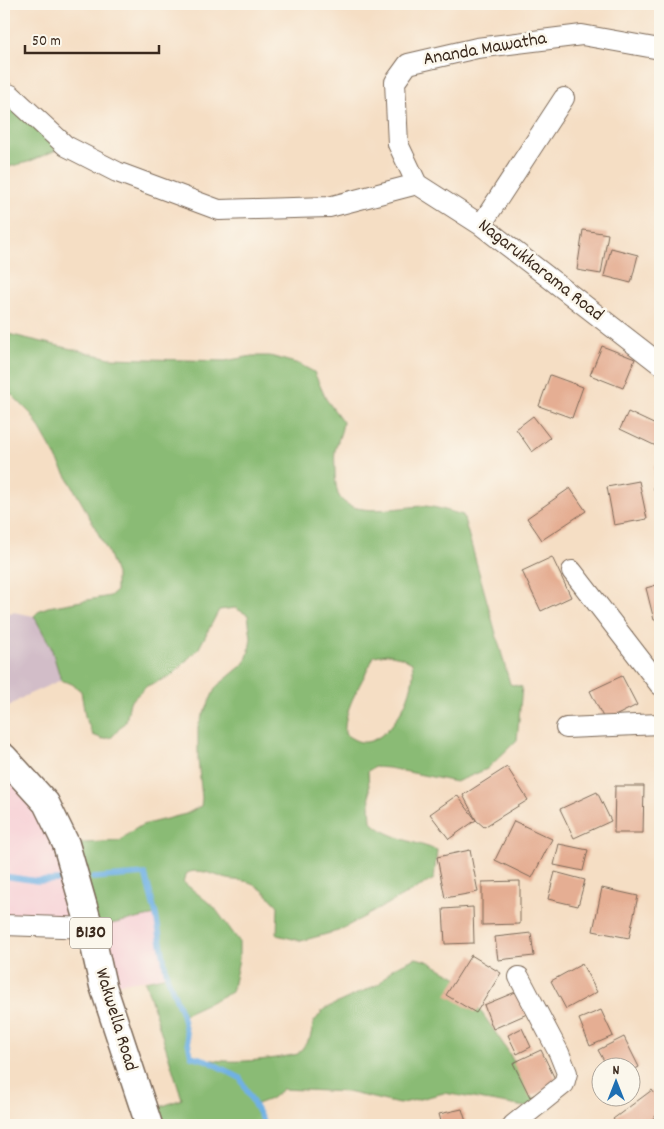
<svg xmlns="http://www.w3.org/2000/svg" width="664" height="1129" viewBox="0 0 664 1129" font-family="Dekko,sans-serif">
  <rect width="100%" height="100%" fill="#fbf7ec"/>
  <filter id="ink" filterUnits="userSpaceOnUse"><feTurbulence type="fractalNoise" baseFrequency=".02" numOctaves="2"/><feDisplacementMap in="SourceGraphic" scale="10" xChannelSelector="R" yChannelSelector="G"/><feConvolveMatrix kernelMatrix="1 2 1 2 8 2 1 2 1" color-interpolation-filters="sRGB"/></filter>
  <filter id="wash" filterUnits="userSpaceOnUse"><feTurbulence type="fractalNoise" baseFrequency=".0096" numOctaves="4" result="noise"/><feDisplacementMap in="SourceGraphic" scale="20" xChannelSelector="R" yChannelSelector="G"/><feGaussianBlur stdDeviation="1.12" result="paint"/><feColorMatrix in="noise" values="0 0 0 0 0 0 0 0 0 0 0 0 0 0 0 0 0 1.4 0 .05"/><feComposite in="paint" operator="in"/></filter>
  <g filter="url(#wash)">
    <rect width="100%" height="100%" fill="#f5dec4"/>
    <!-- built -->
    <path fill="#f7cfd5" d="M4,757L66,844L156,915L167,976L103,986L90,928L4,925Z"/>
    <!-- industrial -->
    <path fill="#d2bdc8" d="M13,612L34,616L51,647L61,680L25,696L4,709V614Z"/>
    <!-- forest -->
    <path fill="#8abb74" stroke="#627249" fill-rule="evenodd" d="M4,92L66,146L28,162L4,168Z
      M4,333L110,358L225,361L252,356H270L299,364L314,372L326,399L343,422C342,433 337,441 335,451C334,457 335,465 335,471C335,477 336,488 338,494C349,520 402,506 425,506C437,507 451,512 463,515L510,684L522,687L517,740L487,769L456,782L389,768L374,767L368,771L371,821C383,836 418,843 437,850L434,879L338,931L301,941L277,935L278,906C272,900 266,892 258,887C247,878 236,882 224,878C213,874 198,868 187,873L183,882L214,907L239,941V959L232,992L182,1015L191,1056C225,1065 264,1061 298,1054L310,1038L314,1022L324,1009L379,984L393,968L416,958L427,961L458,978L508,1051L532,1097L548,1111L444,1093L399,1104L347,1092L283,1089L270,1099L254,1105L265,1125H149L144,1113L182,1099L145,981L167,976L156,915L90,928L66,844L120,841L129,833L142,825L186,814L201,806L202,798L198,760V726L216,687L245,663L249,651L251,638L248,615L235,608L219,610L199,648L171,676L147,686L130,702L126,721L112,737L103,739L93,735L85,716L81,691L72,684L61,680L51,647L34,616L40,610L48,607L110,596L116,591V574L108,552L83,505L32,415L4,387ZM387,654L401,657L412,663C419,687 393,739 366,742C358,743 351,738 345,734C343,706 364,681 374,656Z"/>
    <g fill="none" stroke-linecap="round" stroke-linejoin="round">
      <!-- stream -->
      <path stroke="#6fb1e4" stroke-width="5.5" d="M4,876L37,881L62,880
        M93,878L145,874L156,915L167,976L182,1014L191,1056L206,1060L240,1078L265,1125"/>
    </g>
    <g id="blocks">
      <!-- building -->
      <path fill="#e5ae93" d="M583,230L608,234L601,274L577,270Z
        M611,248L638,255L631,283L604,276Z
        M602,346L635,359L623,388L590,375Z
        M550,375L583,387L572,418L539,406Z
        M628,412L660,427V437L656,446L620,429Z
        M533,416L550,438L532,452L516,429Z
        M654,466H660V491H654Z
        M639,481L647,519L614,525L607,487Z
        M570,488L586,511L542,540L527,518Z
        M552,557L571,597L541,611L522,571Z
        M660,584V619L654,620L646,588Z
        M622,676L637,705L605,721L590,691Z
        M507,767L528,800L484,827L476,820L449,839L430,814L457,795L476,820L463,795Z
        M615,786H644L643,833H614Z
        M597,792L611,821L574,838L560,809Z
        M514,821L552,839L532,878L495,860Z
        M559,844L588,850L583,871L554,865Z
        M470,850L478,892L445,898L437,857Z
        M555,872L585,880L578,906L548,899Z
        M520,881V924L482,925V882Z
        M602,888L638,896L629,938L593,931Z
        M473,907L474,943L445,944L443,909Z
        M531,933L534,956L498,960L495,937Z
        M471,955L501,973L476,1013L446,995Z
        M582,964L597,992L566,1009L551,981Z
        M518,991L527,1014L493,1029L484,1005Z
        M601,1010L613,1036L590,1046L579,1019Z
        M522,1028L531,1047L517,1054L508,1035Z
        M624,1037L639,1067L632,1071V1066H607L598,1050Z
        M541,1050L557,1083L530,1097L513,1063Z
        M652,1090L660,1101V1113L644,1125H618L613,1119Z
        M462,1109L467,1125H442L439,1114Z"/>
    </g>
  </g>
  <g filter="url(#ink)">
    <use href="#blocks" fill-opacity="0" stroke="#7c6958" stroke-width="1"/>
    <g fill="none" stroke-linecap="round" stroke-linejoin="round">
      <!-- minor casing -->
      <g stroke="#7c6958" stroke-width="22">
        <path id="minor" d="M4,92L11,95L66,146L117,172L219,210L329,207L417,184L398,144L395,82L408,64L477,48L582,35L660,49
          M417,184L481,225L660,364
          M481,225L564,98
          M572,571L660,685
          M566,728L660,724
          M4,925L90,928
          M513,1125L564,1084L567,1073L559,1053L519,977"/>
      </g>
      <!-- major casing -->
      <g stroke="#7c6958" stroke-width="29">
        <path id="major" d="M4,757L46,803L66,844L90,928L103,986L149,1125"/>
      </g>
      <!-- minor -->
      <use href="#minor" stroke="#fff" stroke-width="20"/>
      <!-- major -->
      <use href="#major" stroke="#fff" stroke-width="26"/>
    </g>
  </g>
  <g text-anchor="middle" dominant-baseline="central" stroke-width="5" stroke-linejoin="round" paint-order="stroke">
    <!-- shield labels -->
    <rect fill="#fbf7ec" stroke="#75685c" stroke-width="1" x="70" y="917.5" width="42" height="31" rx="4"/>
    <g font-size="18" font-weight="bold" fill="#3b2a1e">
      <text x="91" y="933">B130</text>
    </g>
    <!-- street labels -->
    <g font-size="19" fill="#3b2a1e" stroke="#fbf7ec">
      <text transform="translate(485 50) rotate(-10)">Ananda Mawatha</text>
      <text transform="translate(540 271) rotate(38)">Nagarukkarama Road</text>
      <text transform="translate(115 1020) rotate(73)">Wakwella Road</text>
    </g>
  </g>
  <!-- margin -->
  <rect width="664" height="1129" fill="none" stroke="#fbf7ec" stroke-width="20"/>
  <!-- north arrow -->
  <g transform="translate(616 1082)"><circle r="24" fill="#fbf7ec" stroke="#aea59a"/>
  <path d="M0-4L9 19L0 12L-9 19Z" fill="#1f6fb2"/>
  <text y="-8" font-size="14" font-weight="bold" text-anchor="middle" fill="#3b2a1e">N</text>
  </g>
  <!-- scale -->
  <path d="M25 45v8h134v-8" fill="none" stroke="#3b2a1e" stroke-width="2.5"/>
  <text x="32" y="45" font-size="15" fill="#3b2a1e" stroke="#fbf7ec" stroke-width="4" paint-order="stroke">50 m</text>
</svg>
